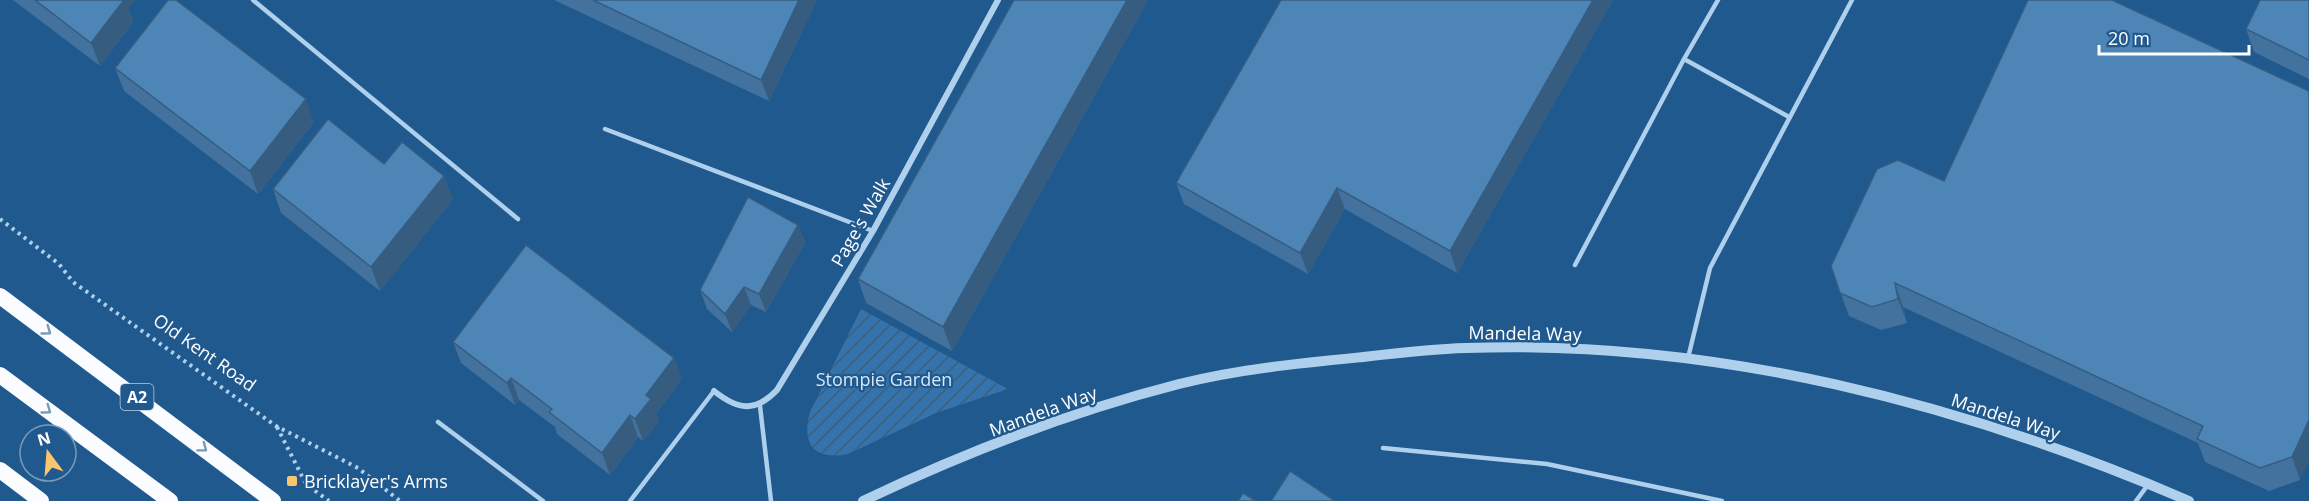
<svg xmlns="http://www.w3.org/2000/svg" width="2309" height="501" viewBox="0 0 2309 501" font-family="'Open Sans',sans-serif">
  <defs>
    <pattern id="garden-furrows" width="10" height="10" patternUnits="userSpaceOnUse" patternTransform="scale(1.5)"><rect width="10" height="10" fill="#3473ab"/><path d="M-1 1l2-2M0 10L10 0M9 11l2-2" fill="none" stroke="#415e77"/></pattern>
  </defs>
  <rect width="100%" height="100%" fill="#20598e"/>
  <!-- garden -->
  <path fill="url(#garden-furrows)" d="M861,309L1008,389L936,413L848,454C814,461 801,444 810,412Z"/>
  <g fill="none" stroke-linecap="round" stroke-linejoin="round">
    <!-- path -->
    <path stroke="#aed0ec" stroke-width="4" stroke-dasharray="3 4.5" stroke-linecap="butt" d="M0,219L59,264L73,282L276,426L358,468L400,501
      M277,427L306,484L329,501"/>
    <!-- service -->
    <path stroke="#aed0ec" stroke-width="4.5" d="M253,0L518,219
      M1718,0L1684,59L1789,117
      M605,129L873,231
      M1575,265L1684,59
      M1688,358L1710,268L1852,0
      M760,406L771,501
      M438,422L543,501
      M1383,448L1547,464L1722,501
      M630,501L714,391
      M2136,501L2147,486"/>
    <!-- minor -->
    <path stroke="#aed0ec" stroke-width="6" d="M714,391C738,410 755,413 777,390L873,231L998,0"/>
    <!-- tertiary -->
    <path stroke="#aed0ec" stroke-width="10" d="M863,501C962,454 1073,411 1179,384C1239,369 1302,363 1363,357C1397,353 1432,349 1466,348C1714,339 1962,403 2189,501"/>
    <!-- trunk -->
    <path stroke="#fafcff" stroke-width="16" d="M0,296L273,501
      M0,375L170,501
      M0,470L41,501"/>
  </g>
  <!-- wall -->
  <path fill="#42729d" d="M13,0H135L128,8L133,22L100,66Z
    M554,0H817L769,101Z
    M1014,0H1148L952,351L866,303L858,279Z
    M1613,0L1457,273L1345,209L1308,274L1184,204L1176,183Z
    M2309,0V79L2254,52L2246,29Z
    M115,68L314,122L258,194L124,91Z
    M2309,91L2300,480L2269,491L2205,462L2198,443L1903,307L1907,323L1881,330L1849,316L1831,266L1944,181Z
    M384,164L444,176L453,199L380,291L281,213L273,189Z
    M798,225L805,243L766,312L751,305L732,332L707,309L700,290Z
    M453,342L674,358L682,379L656,414L659,421L643,441L638,437L610,475L557,434L555,427L519,400L515,405L461,363Z"/>
  <!-- shaded-wall -->
  <path fill="#365d80" d="M118,0H135L128,8L133,22L100,66L91,43Z
    M799,0H817L769,101L761,80Z
    M1127,0H1148L952,351L943,327Z
    M1593,0H1613L1457,273L1450,251Z
    M306,99L314,122L258,194L250,171Z
    M444,176L453,199L380,291L371,267Z
    M1337,188L1345,209L1308,274L1300,253Z
    M798,225L805,243L766,312L759,294Z
    M1895,283L1903,307L1907,323L1898,299Z
    M744,287L751,305L732,332L725,314Z
    M674,358L682,379L656,414L659,421L643,441L635,419L646,395Z
    M511,378L519,400L515,405L507,383Z
    M630,415L638,437L610,475L602,453Z
    M2309,420V462L2300,480L2292,457Z"/>
  <!-- building -->
  <path fill="#4d85b7" stroke="#365d80" stroke-width="1.5" d="M35,0H124L91,43Z
    M168,0H176L306,99L250,171L115,68Z
    M593,0H799L761,80Z
    M1014,0H1127L943,327L858,279Z
    M1281,0H1593L1450,251L1337,188L1300,253L1176,183Z
    M2028,0H2112L2309,91V420L2292,457L2260,468L2197,439L2203,426L1895,283L1898,299L1872,307L1840,293L1831,266L1877,169L1898,160L1944,181Z
    M2260,0H2309V60L2246,29Z
    M328,119L384,164L402,142L444,176L371,267L273,189Z
    M748,197L798,225L759,294L744,287L725,314L700,290Z
    M526,245L674,358L646,395L651,399L635,419L630,415L602,453L549,412L552,409L511,378L507,383L453,342Z
    M1290,471L1335,501H1271Z
    M1243,493L1256,501H1238Z"/>
  <!-- one-way arrows -->
  <defs><path id="oneway-chevron" d="M-2-3.5L2.5 0L-2 3.5" fill="none" stroke-width="1.6" stroke-linecap="round" stroke-linejoin="round" transform="scale(1.5)"/></defs>
  <g stroke="#779abb">
    <use href="#oneway-chevron" transform="translate(47 331) rotate(36)"/>
    <use href="#oneway-chevron" transform="translate(47 410) rotate(36)"/>
    <use href="#oneway-chevron" transform="translate(203 448) rotate(37)"/>
  </g>
  <!-- markers -->
  <rect fill="#fac56f" stroke="#20598e" stroke-width="2" x="286" y="475" width="12" height="12" rx="3"/>
  <g text-anchor="middle" dominant-baseline="central" stroke-width="4.5" stroke-linejoin="round" paint-order="stroke">
    <!-- shield labels -->
    <rect fill="#20598e" stroke="#bccddd" stroke-width="1.5" x="120.5" y="384" width="33" height="26" rx="4.5"/>
    <g font-size="16" font-weight="bold" fill="#fff">
      <text x="137" y="397">A2</text>
    </g>
    <!-- street labels -->
    <g font-size="18" fill="#fff" stroke="#20598e">
      <text transform="translate(860 222) rotate(-60)">Page's Walk</text>
      <text transform="translate(1525 333) rotate(1)">Mandela Way</text>
      <text transform="translate(205 352) rotate(35)">Old Kent Road</text>
      <text transform="translate(1043 411) rotate(-20)">Mandela Way</text>
      <text transform="translate(2006 416) rotate(18)">Mandela Way</text>
    </g>
    <!-- park labels -->
    <g font-size="18" fill="#d4e8f9" stroke="#20598e">
      <text x="884" y="379">Stompie Garden</text>
    </g>
    <!-- poi labels -->
    <g font-size="18" fill="#fff" stroke="#20598e" text-anchor="start">
      <text x="304" y="481">Bricklayer's Arms</text>
    </g>
  </g>
  <!-- north arrow -->
  <g transform="translate(48 453) rotate(344)"><circle r="28" fill="#20598e" stroke="#799bbb" stroke-width="1.5"/>
  <path d="M0-4.5L10 22L0 15L-10 22Z" fill="#fac56f"/>
  <text y="-9" font-size="16" font-weight="bold" text-anchor="middle" fill="#ffffff">N</text>
  </g>
  <!-- scale -->
  <path d="M2099 45v9h150v-9" fill="none" stroke="#ffffff" stroke-width="3"/>
  <text x="2108" y="45" font-size="18" fill="#ffffff" stroke="#20598e" stroke-width="4.5" paint-order="stroke">20 m</text>
</svg>
